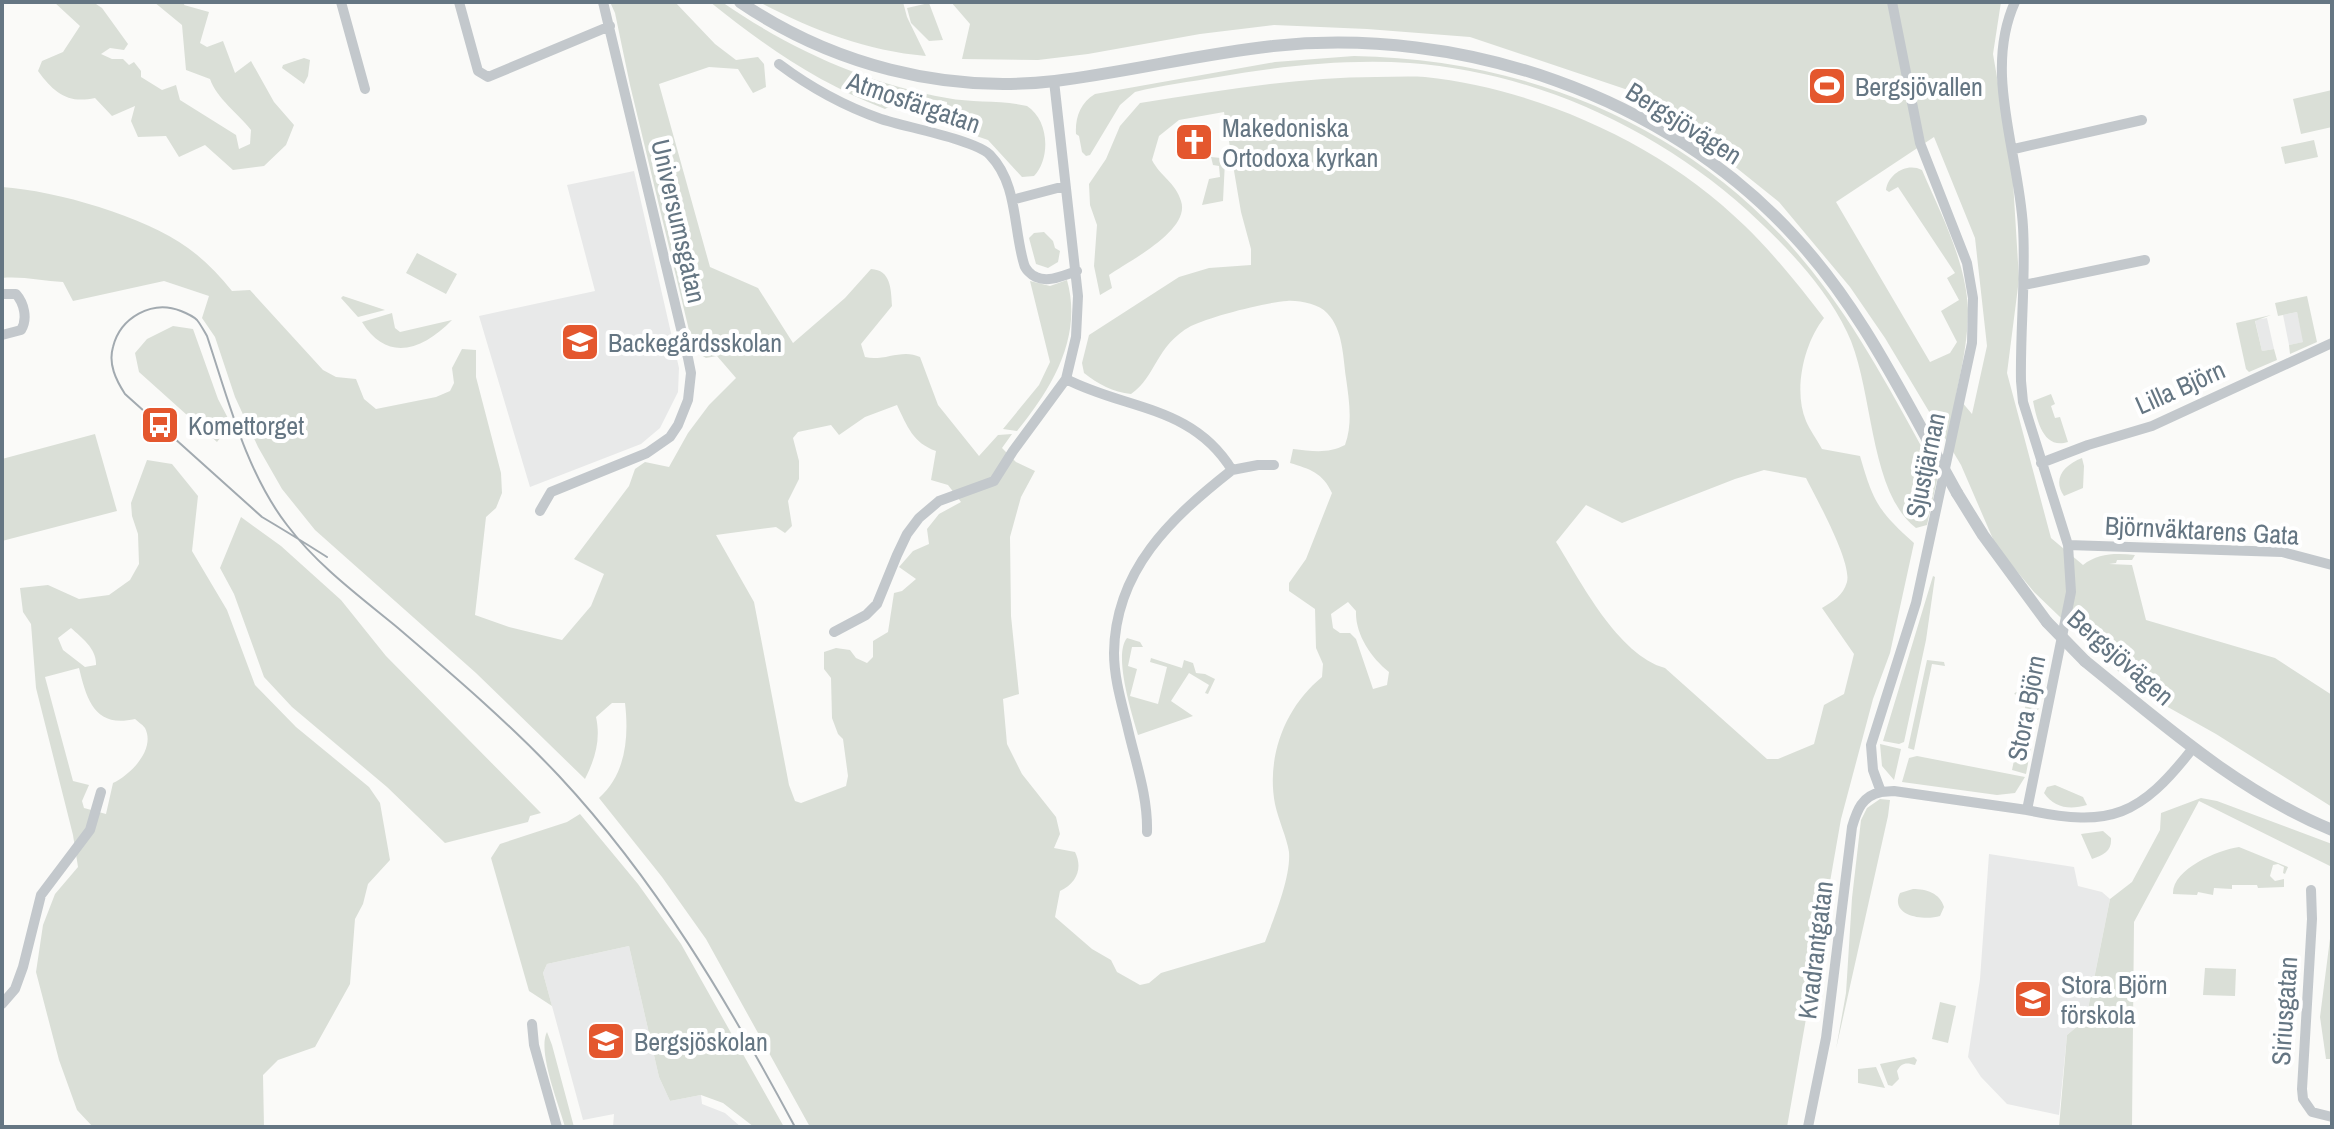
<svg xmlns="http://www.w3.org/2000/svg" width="2334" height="1129" viewBox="0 0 2334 1129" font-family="'Archivo Narrow',sans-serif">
  <rect width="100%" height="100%" fill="#fafaf8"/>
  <!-- built -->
  <path fill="#e8e9e9" d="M634,171L679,368L678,392L660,428L641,444L530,487L479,316L595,291L567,185Z
    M2297,312L2304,342L2289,345L2283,315Z
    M2267,318L2274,349L2262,351L2255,320Z
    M1989,854L2074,867L2078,886L2102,892L2110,899L2086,1019L2067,1035L2059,1115L2007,1104L1981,1077L1968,1057L1980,979Z
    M629,946L659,1077L670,1101L701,1095L702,1104L725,1113L741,1127H613L614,1114L583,1120L543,973L547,964Z"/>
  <!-- green -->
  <path fill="#dadfd7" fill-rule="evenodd" d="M54,2H93L102,8L128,44L124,50L110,48L101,54L112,59H123L129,65L134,62L141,71V77L162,90L176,85L180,100L236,135L239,149L250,144L251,130C238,113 217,99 210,79L186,70L182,25L154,2H185L184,5L209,12L200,43L207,47L223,41L235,73L251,61L274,102L294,125L286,145L264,166L233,170L205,145L179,157L166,136L138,137L131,121L135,106L112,116L95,98C68,104 54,93 38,71L42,61L63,52L80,26Z
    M610,2H675L715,44L736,60L758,57L764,64L766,87L753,93L738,69L709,67L659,84L710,267L758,288L793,343L845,298L871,269C891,270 891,289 892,306L861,344L865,357C883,362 902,348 920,357L938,405L979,456L998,435L1012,434L1002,448L1016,462L1035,471L1021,497L1010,537L1011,616L1019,694L1003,699L1007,744L1022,774L1056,817L1060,834L1054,848L1075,852C1083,868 1077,883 1060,891L1055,917L1092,949L1111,960L1117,972L1140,985L1149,983L1161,973L1265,942C1274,918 1291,877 1289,852C1287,838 1278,819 1275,804C1266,757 1285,707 1322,677L1323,664L1316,648L1315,609L1289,591V583L1306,559L1332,493C1323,473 1310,469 1290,463L1293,449C1312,451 1328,454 1345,445C1353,423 1349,400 1346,378C1343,357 1343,329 1327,313C1319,304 1298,300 1287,301C1266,302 1209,317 1191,326C1155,346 1157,376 1131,394C1113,392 1098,384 1084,373L1082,363L1089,335L1179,277L1209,268L1251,265V249L1241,212L1224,112L1179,120L1159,136L1152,160C1160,176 1176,183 1181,201C1191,230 1129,261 1109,275L1112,288L1100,295L1094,266L1097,225L1090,205L1089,184L1106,159L1120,126L1140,103C1219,91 1297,77 1376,77C1392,77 1409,76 1425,77C1539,89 1663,145 1745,226C1774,254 1799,286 1824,318C1804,343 1793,390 1806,421C1810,430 1817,440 1822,449L1860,456C1873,501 1878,511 1914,543L1890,653L1873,699L1841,819L1787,1127H810L706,939L662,877L599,798C626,774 629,737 625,703H612L596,717C601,740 595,759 585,779L476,673L315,530L282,489L258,447L235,397L215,337L202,318L209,296L164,281L73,301L63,282C43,281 22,276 2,278V187C57,191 144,216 188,248C205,260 219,275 232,291L250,290L323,370L336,377L356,379L364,399L376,409L436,397L450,391L454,383L452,368L462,349L476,350V377L501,473L502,493L496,508L486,517L475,615L509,627L562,640L591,606L604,574L574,559L629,486L635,469L645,462L669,467L688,433L709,405L736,378L717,356L706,358L694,351L630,85L615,13ZM897,405C907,426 913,443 936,451L931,480L948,485L961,502L939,514L927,529L929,544L913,551L899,567L916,579L902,591L894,593L888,632L873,641V657L867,663L856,658L850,650L836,648L824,652V669L831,678L832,718L838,734L843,739L848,776L846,786L801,803L795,801L789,785L754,602L716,535L776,527L785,533L792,526L788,501L799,479V461L793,438L798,432L831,425L839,435L865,417ZM1764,470L1806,478C1816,498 1852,562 1847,582C1843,596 1833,601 1822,608L1854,654L1844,694L1824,705L1814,744L1778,759H1767L1665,668C1618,655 1581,582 1556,542L1586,505L1622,523L1735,479ZM1348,602L1356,611C1355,634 1371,658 1389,672L1387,685L1373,689L1356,639L1350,633H1340L1333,628L1331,614Z
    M710,2H722C790,49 865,83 947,98C973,103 1002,100 1027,106C1049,120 1051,158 1034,176L1022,177L988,140L947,126V102C926,97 904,99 885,109C818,83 766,47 710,2Z
    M759,2H903L907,17L926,56C866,51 812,30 759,2Z
    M951,2H2001L1993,54L2012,165L2019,279L2007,373L2051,538L2083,565C2098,553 2116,553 2135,555L2132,560H2117L2116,563L2109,564L2132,565L2146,620L2275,658L2332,695V807L2216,734L2157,701L2109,664L2034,592L1996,546L1961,465L1885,338L1850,287L1779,202L1703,141L1628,90L1470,37L1367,29L1274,25L1200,34L1088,54L1038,60L962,59L970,24ZM1934,137L1975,238L1987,346L1972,414L1956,395C1962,367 1968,339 1968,310C1966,261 1941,214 1922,170C1907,162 1888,174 1886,190L1889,192L1898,187L1955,273L1947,278L1959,300L1941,311L1957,342L1950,353L1930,362L1836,202Z
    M929,3L943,40L929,41L911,23L907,8Z
    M1354,56C1532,59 1699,129 1812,271C1859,330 1894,397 1930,462L1920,473L1938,476L1927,525L1916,528C1868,491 1874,387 1847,332C1825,286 1785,245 1748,211C1656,128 1534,72 1410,63C1345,59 1282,66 1218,77C1190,82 1162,85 1135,92L1120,105L1090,155L1086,156L1082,152L1079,136L1076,134C1075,118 1080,103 1095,94L1275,62Z
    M304,58L310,60L308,76L304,84L282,68L283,65Z
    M2332,90V127L2301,134L2293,99Z
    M2314,140L2318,157L2285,164L2281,147Z
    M1211,157L1221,158L1225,161L1223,201L1202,205L1209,179L1220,177L1219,166L1213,165Z
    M1044,232L1053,241L1055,248L1060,251L1058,262L1048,268L1036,264L1029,238L1034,233Z
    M417,253L457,274L446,294L406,273Z
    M1067,280C1083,337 1052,388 1017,431L1003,429L1039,385L1050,362L1030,281L1050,286Z
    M343,296L385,310L358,317L341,298Z
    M2307,296L2317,342L2290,354L2289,345L2303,342L2297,312L2278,316L2275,303Z
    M392,313L395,328L400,332L452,320C423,350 387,363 362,322Z
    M2271,315L2255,321L2262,351L2274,349L2277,360L2249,372L2246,369L2236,323Z
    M173,326L193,329L218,399L231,424L217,442L139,372L135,353L147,339Z
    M2051,394L2055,404L2051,406L2055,418L2060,417L2068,442C2043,450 2037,420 2033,401Z
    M95,434L117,511L2,541V459Z
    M2082,458L2084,466L2083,488L2064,496C2052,479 2064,465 2082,458Z
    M147,460L172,464L198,496L192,551L227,610L255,685L296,727L369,787L380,803L390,860L368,884L363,904L355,919L350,984L315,1047L278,1060L263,1075L264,1127H93L77,1110L59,1060L36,972L43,925L55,894L78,867L73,835L36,688L31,624L23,612L20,588L48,585L79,599L109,595L130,580L139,564L138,534L132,516L131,503ZM71,628C82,638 97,649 96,665L85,667L63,650L58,638ZM79,668C87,701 95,728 135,719C138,722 142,724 145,728C156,750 130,775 113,783L106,814L84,808L82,801L89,785L73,781L45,677Z
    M241,517L281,546L341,600L386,656L541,813L530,816L528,822L445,843L387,787L292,707L264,677L234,594L220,568Z
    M1933,576L1935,577L1926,640L1904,742L1899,744L1883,741Z
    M1127,638L1140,642L1143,647H1132L1128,666L1137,669L1130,696L1158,704L1167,667L1150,662L1151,658L1182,668L1184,660L1193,663L1196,673L1205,674L1215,679L1208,694L1205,693L1209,685L1189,673L1171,701L1193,716L1138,735C1132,714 1113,655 1127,638Z
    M1927,660L1944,662L1945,666L1932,664L1914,750L1908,748Z
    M2016,692L2039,696L2040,700L2026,774L2012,770L2027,698L2014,694Z
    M1880,744L1901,749L1894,780L1882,766Z
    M1917,756L2025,777L2015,793L1997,795L1902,782L1909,758Z
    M2055,785L2083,797L2087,805C2070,810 2054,808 2044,793L2047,787Z
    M2201,798L2217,801L2332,844V867L2199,801L2134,922L2132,1127H2059L2067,1035L2086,1019L2110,899L2132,882L2160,830L2161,813Z
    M1880,799L1890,800L1888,816L1836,1049L1846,993L1852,898L1861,820L1867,808Z
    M580,814L638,884L681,944L784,1127H754L723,1103L701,1095L670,1101L659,1077L629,946L547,964L543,973L552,1006L529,991L491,858L500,844L567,822Z
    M2103,831L2111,838C2112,851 2104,855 2092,859L2081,834Z
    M2239,847L2288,867L2285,874L2283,873L2284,867L2278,864L2273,865L2270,876L2275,881L2284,879V887L2258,888L2257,885H2232V889L2214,888L2213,895L2198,892L2197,895L2173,894C2172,869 2218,850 2239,847Z
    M1913,889C1926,889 1940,893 1944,907L1940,916C1924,921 1889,916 1900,893Z
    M2332,923V1059H2326L2320,1017Z
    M2205,968L2236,969L2235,996L2203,995Z
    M1940,1002L1956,1006L1948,1043L1932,1039Z
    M547,1032L552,1045L574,1127H565C559,1105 537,1051 547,1032Z
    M1914,1057L1917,1060L1915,1065C1906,1062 1901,1063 1897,1071L1899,1079L1892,1086L1888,1085L1880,1064Z
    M1876,1067L1885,1088L1858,1083V1069Z"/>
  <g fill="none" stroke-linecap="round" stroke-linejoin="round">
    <!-- minor -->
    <path stroke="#c3c8cc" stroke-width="10" d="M341,2L365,89
      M459,2L478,71L488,77L610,26
      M1892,2L1920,143L1967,263L1973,298L1972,343L1916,603L1871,745L1873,770L1881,792L1894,791L2027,810
      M2015,2C1983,72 2019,153 2023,227C2026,278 2020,330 2021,381L2023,402L2068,545L2071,592L2027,810C2111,828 2140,816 2193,748
      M779,64C811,88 844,106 881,119C905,127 976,140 990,155C1018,184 1013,228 1024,264C1025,269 1031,275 1036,277C1049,283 1064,275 1077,271
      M2014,149L2142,120
      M1012,200L1065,186
      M2024,285L2145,260
      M2,294H16C24,303 28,319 21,330L2,335
      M1066,379C1126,410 1192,405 1232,470L1258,465H1274
      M2041,463L2088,445L2152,426L2332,343
      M540,511L551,492L647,453L670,437L678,425L688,400L691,373L688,358L603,2
      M2068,545L2282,552L2332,565
      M834,632L866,615L877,604L897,555L907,534L919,518L939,501L994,481L1013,451L1066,379L1076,337L1078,296L1054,81
      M1147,832C1148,795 1135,761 1127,725C1121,701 1114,677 1114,653C1115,570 1171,518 1232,470
      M2311,890L2312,919L2302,1089L2303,1099L2312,1112L2332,1117
      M2,1004L15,989L23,967L41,895L90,830L101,792
      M532,1024L534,1045L557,1127
      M1808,1127L1826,1038L1852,827C1857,810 1862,796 1881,792"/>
    <!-- tertiary -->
    <path stroke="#c3c8cc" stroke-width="12" d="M740,2C831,64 944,94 1055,81C1128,72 1200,54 1273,46C1462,26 1665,95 1794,236C1851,297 1890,371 1930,444
      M1957,493L1983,535L2047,622
      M2085,661C2163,724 2239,792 2332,830"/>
    <!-- tram -->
    <path stroke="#a2aab0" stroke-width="2" d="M327,557C305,543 284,530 262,517L125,394C116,380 108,364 113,347C120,318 152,299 181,311C186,313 193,316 197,320C201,325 204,331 207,336C228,399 246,472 287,525C318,566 359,596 398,628C453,675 509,723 559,776C656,880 728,1002 795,1127"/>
    <!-- tertiary-bridge -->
    <path stroke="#c3c8cc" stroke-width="12" d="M1930,444L1957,493
      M2047,622L2085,661"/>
  </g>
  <!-- icons -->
  <defs>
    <g id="stadium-square" transform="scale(2)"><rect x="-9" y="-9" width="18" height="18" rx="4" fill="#e4572e" stroke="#fff"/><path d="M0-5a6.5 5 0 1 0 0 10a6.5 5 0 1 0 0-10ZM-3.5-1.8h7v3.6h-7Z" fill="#fff"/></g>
    <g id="church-square" transform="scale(2)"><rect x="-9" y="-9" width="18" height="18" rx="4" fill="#e4572e" stroke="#fff"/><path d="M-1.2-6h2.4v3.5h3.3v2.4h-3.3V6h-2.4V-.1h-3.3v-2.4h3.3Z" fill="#fff"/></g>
    <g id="school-square" transform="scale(2)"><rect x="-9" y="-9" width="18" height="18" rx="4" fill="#e4572e" stroke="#fff"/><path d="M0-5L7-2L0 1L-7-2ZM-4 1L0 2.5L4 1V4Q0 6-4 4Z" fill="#fff"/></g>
    <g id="bus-square" transform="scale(2)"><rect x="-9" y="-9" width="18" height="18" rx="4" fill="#e4572e" stroke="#fff"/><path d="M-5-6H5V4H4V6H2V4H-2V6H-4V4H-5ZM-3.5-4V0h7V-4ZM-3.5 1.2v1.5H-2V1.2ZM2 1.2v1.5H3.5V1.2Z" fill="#fff"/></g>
  </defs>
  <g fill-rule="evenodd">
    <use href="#stadium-square" x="1827" y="86"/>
    <use href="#church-square" x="1194" y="142"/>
    <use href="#school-square" x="580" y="342"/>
    <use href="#bus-square" x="160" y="425"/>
    <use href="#school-square" x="2033" y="999"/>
    <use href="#school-square" x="606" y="1041"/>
  </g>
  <g text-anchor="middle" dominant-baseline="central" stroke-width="8" stroke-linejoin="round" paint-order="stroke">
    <!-- poi labels -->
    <g font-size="26" fill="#657683" stroke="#fff" text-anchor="start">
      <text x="1855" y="86">Bergsjövallen</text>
      <text x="1222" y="127">Makedoniska<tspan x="1222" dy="30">Ortodoxa kyrkan</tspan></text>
      <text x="608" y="342">Backegårdsskolan</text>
      <text x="188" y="425">Komettorget</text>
      <text x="2061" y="984">Stora Björn<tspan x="2061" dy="30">förskola</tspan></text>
      <text x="634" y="1041">Bergsjöskolan</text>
    </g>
    <!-- street labels -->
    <g font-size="26" fill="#657683" stroke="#fff">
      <text transform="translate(914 102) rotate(19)">Atmosfärgatan</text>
      <text transform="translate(1684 123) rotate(32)">Bergsjövägen</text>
      <text transform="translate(679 221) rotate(77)">Universumsgatan</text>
      <text transform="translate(2180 387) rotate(-24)">Lilla Björn</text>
      <text transform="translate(1925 465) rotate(-78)">Sjustjärnan</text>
      <text transform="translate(2202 530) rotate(3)">Björnväktarens Gata</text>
      <text transform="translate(2121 657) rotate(41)">Bergsjövägen</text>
      <text transform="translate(2026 708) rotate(-79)">Stora Björn</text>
      <text transform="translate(1815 950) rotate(-83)">Kvadrantgatan</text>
      <text transform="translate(2284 1011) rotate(-86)">Siriusgatan</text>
    </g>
  </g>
  <!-- border -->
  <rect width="2334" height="1129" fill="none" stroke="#657683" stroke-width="8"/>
</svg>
